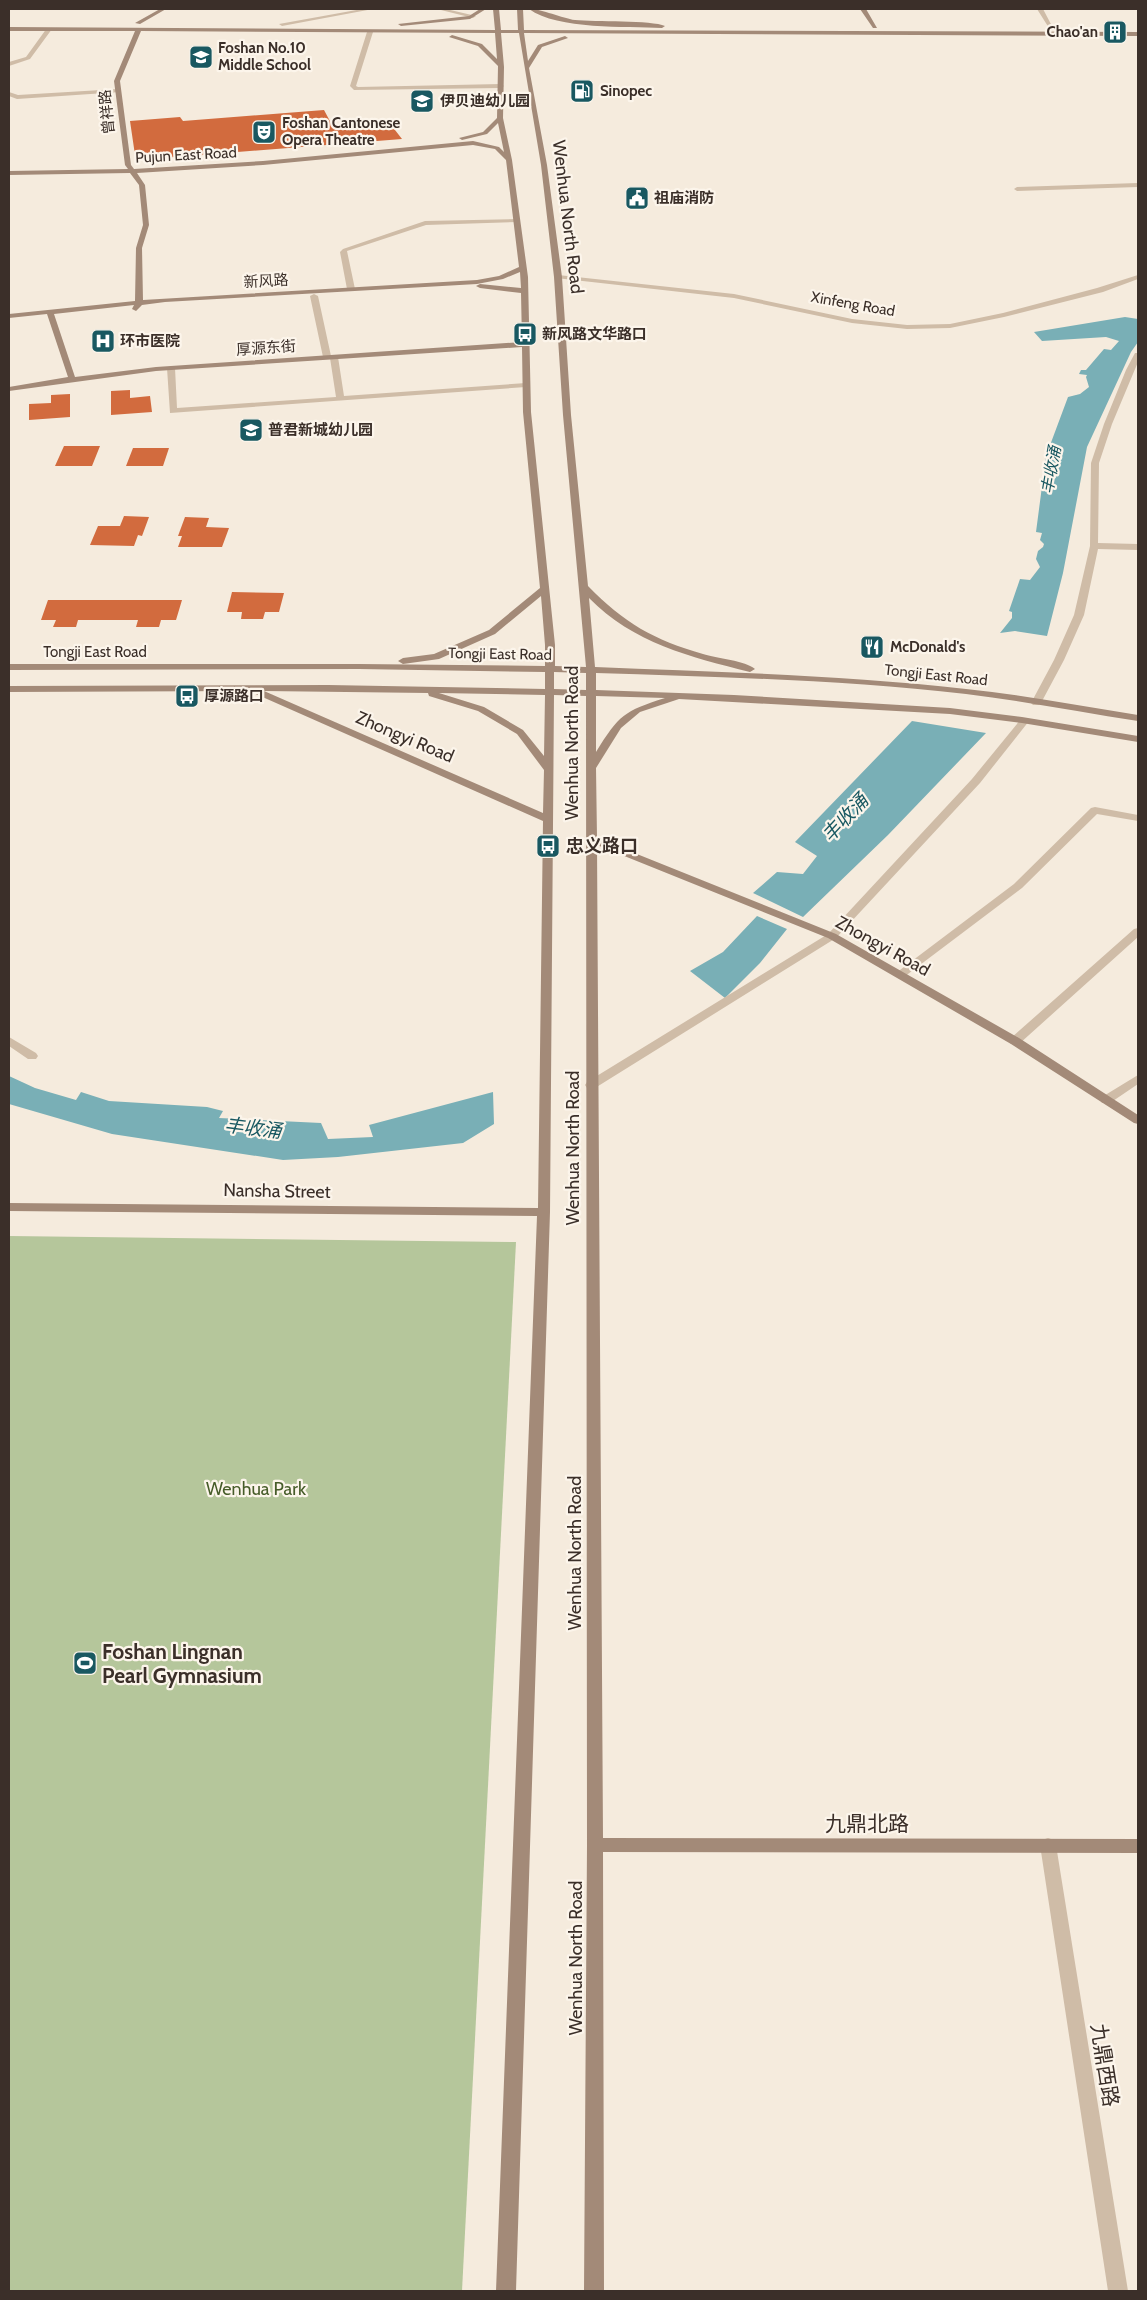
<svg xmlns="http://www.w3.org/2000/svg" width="1147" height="2300" viewBox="0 0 1147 2300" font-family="Cabin,'Noto Sans SC',sans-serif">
  <rect width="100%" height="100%" fill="#f5ebdd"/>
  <!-- green -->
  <path fill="#b5c69b" d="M9,1236L516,1242L462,2291H9Z"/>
  <!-- water -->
  <path fill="#79afb6" d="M1125,317L1138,319V342L1131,352L1087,447L1063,573L1047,636L1015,631L1000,633L1012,618V612L1009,611L1020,579L1030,580L1040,567L1036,559L1038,551L1043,547L1044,544L1040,540L1042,533L1036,532L1046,456L1068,397L1080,394L1089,387L1086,377L1087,375L1079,374L1081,370H1086L1104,349L1111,350L1119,341L1106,337L1042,341L1034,332Z
    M912,721L986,733L888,835L803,917L753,893L777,872L803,874L817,856L795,842Z
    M757,916L787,929L760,963L725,998L690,971L723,952Z
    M9,1076L35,1088L76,1100L81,1092L109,1101L207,1107L223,1111L219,1118L321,1123L328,1139L373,1137L369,1125L493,1092L494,1124L463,1143L338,1157L283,1160L112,1134L9,1104Z"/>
  <!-- building -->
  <path fill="#d26b3e" d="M324,110L332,125L388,121L402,139L150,159L135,155L130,121L180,117L183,121Z
    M130,390V398L150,396L152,412L111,415V391Z
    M70,394V417L29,420V404L51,403V395Z
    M64,446H100L92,466H55Z
    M133,448H169L163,466H126Z
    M124,516L149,517L142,536L138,535L134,546L90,545L98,526H120Z
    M185,517L209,518L206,527L229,528L222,547H178L182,536H178Z
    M232,592L284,593L279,612H265L263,619H241L242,612H227Z
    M48,600H182L176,620H161L159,627H136L138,620H78L76,627H53L56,620H41Z"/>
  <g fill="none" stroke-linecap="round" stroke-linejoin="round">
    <!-- street -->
    <path fill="#cfbca7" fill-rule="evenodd" d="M362,9H373L282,26L279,24Z
      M437,9H446L476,16L473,18Z
      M1037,9H1043L1053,28H1049Z
      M47,28L52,29L30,59L9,66V62L26,57Z
      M370,30L373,32L356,86L358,87L501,84L504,86L501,88L354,90L350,86L367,32Z
      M118,89L120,92L17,99L9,96V92L18,95Z
      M1138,183V187L1017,191L1014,189L1017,187Z
      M517,219L520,221L519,222L426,225L347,251L355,289L351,291L347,289L340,252L343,249L425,221Z
      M558,275L734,294L852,319L907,325L950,324L1003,313L1097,288L1138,275V279L1103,292L1004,317L950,328L907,329L852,323L734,298L556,278L554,277Z
      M314,294L318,296L331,356L334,355L338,357L344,396L526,383L530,385L526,387L170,413L167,368L171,366L175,368L177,408L336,397L330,358L327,359L323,357L310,296Z
      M1135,353H1138V362L1112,424L1099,463L1098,543L1138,544V550L1098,549L1084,615L1064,660L1041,703L1039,705H1033L1031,703L1054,660L1074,615L1090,546L1091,463L1104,424L1126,370Z
      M1024,718L1029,721L980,783L836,938L595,1088H587L585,1085L587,1082L828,934L972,779L1021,719Z
      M1095,807L1138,815V821L1097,814L1022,888L904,977H896L894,975L896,973L1014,884L1091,808Z
      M1138,928V937L1019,1044H1011L1009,1041L1011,1038L1134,929Z
      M9,1037L36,1053L38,1056L36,1059H28L9,1046Z
      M1138,1075V1084L1110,1103H1102L1100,1100L1102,1097Z
      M1048,1838L1054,1840L1056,1845L1128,2291H1108L1040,1845L1042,1840Z"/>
    <!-- secondary -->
    <path fill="#a38a78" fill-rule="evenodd" d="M160,9H166L140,24L135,23Z
      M480,9H486L470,19L401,26L398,24L469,16Z
      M493,9H499L501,30H518L517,9H523L524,30L1138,32V36L524,33L528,61L538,45L565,36L568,38L542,47L529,68L547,165L562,277L571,415L588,586C624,623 654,640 703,654C716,658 746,661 755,669L750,672C690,657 633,643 589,598L595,667C719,672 843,675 966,689C1024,695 1081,706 1138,715V721C1081,712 1024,701 966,694C843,680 719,677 596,673V690L734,695L950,708L1022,717L1138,736V742L1022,723L950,714L679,699L640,712L621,728L596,768L597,838L836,934L1019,1038L1138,1115V1124L1134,1123L1011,1044L828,938L597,845L603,1838L1138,1839V1853L603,1852L604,2291H584L587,1845L586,696L554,695L550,1212L516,2291H496L537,1216L9,1211V1203L538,1208L543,821L249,691L9,692V686L328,685L545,689V672L359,669L9,670V664H359L545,666V645L541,596L495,634L439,659L403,664L398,661L403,658L434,654L489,630L540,588L523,412L522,347L156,371L9,391V387L68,377L47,314L9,318V314L135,301L136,248L143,225L139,185L130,173L9,175V171L128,169L125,165L114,81L135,31H9V27L495,30ZM141,31L495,33L497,59L482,44L452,35L449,37L478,46L498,66L497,118L483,132L459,138L462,140L487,134L498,123L504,152L499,147L473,141L263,161L134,169L131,165L120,81ZM501,33H519L541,165L554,277L563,415L586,667L555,666V645L531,412L528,277L512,160L503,118L504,67ZM473,145L495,149L506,160L519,267L499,276L477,280L143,300L142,248L149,225L145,185L137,173L263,165ZM520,272L521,288L480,284L476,286L480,288L521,293L522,342L156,367L75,377L54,314L134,305L132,309L136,311L142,305L165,302L477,284L503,279ZM554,672L586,673V690L554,689ZM264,691L428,693L429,696L478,711L517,734L544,770L543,813ZM439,693L545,695L544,756L523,730L484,707ZM596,696L665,698C624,711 619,715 596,752Z
      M529,9C539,8 562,18 575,20C594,22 652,20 665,26L662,28C626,26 558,30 529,9Z
      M860,9H866L877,28H873Z"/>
  </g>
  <!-- icons -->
  <defs>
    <g id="building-square" transform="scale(1.25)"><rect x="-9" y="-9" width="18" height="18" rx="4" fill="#195861" stroke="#fcf5eb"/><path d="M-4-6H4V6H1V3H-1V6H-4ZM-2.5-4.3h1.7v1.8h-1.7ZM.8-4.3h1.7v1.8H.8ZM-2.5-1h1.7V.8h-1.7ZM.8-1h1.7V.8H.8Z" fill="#fff"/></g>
    <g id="school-square" transform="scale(1.25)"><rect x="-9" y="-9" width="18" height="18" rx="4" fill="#195861" stroke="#fcf5eb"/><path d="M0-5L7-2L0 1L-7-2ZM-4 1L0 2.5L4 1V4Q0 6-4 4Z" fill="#fff"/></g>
    <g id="fuel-square" transform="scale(1.25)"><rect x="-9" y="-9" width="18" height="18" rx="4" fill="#195861" stroke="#fcf5eb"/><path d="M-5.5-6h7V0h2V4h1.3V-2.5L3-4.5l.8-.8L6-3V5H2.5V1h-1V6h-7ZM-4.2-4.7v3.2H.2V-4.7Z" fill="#fff"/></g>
    <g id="theatre-square" transform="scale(1.25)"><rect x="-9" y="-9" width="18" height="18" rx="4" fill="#195861" stroke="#fcf5eb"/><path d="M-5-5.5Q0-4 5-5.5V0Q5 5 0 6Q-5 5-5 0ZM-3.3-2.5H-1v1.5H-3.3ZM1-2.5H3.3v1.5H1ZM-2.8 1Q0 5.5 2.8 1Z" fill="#fff"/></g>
    <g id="civic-square" transform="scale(1.25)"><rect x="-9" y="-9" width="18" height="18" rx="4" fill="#195861" stroke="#fcf5eb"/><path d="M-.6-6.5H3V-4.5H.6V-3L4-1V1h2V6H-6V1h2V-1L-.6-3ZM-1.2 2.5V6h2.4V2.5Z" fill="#fff"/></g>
    <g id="bus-square" transform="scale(1.25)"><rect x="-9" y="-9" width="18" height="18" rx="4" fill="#195861" stroke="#fcf5eb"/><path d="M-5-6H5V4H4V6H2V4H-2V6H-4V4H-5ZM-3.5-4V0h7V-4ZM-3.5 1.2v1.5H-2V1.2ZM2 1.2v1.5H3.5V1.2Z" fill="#fff"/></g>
    <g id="hospital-square" transform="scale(1.25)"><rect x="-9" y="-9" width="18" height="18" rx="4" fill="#195861" stroke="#fcf5eb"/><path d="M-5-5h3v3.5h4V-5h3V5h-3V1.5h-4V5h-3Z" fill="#fff"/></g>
    <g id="restaurant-square" transform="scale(1.25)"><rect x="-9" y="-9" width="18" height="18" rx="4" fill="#195861" stroke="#fcf5eb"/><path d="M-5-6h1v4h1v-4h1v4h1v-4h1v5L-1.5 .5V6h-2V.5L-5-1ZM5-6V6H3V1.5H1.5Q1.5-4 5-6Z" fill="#fff"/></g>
    <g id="stadium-square" transform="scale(1.25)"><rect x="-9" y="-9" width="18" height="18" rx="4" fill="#195861" stroke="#fcf5eb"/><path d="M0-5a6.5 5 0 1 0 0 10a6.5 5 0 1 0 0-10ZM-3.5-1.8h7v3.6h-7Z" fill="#fff"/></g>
  </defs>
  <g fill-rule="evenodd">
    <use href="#building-square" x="1115" y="32"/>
    <use href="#school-square" x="201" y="57"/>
    <use href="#fuel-square" x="582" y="91"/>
    <use href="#school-square" x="422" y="101"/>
    <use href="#theatre-square" x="264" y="132"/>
    <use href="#civic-square" x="637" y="198"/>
    <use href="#bus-square" x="525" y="334"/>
    <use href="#hospital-square" x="103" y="341"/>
    <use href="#school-square" x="251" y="430"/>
    <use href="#restaurant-square" x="872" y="647"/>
    <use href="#bus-square" x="187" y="696"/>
    <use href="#bus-square" x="548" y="846"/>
    <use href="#stadium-square" x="85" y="1663"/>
  </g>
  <g text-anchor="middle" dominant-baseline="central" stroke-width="4.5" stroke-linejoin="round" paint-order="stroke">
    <!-- far-poi labels -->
    <g font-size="15" font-weight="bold" fill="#3b2f29" stroke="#fcf5eb" text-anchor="start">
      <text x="1098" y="32" text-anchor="end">Chao'an</text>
      <text x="218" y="48">Foshan No.10<tspan x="218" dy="17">Middle School</tspan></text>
      <text x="600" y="91">Sinopec</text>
      <text x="440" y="101">伊贝迪幼儿园</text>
      <text x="282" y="123">Foshan Cantonese<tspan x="282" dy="17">Opera Theatre</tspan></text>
      <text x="654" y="198">祖庙消防</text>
      <text x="542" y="334">新风路文华路口</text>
      <text x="120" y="341">环市医院</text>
      <text x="268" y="430">普君新城幼儿园</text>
      <text x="890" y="647">McDonald's</text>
      <text x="204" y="696">厚源路口</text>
    </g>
    <!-- far-street labels -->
    <g font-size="15" fill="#3b2f29" stroke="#fcf5eb">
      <text transform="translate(107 112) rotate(-96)">曾祥路</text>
      <text transform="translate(186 155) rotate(-3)">Pujun East Road</text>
      <text transform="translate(266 281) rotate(-3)">新风路</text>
      <text transform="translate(853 304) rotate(10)">Xinfeng Road</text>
      <text transform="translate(266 348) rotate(-4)">厚源东街</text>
      <text x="95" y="652">Tongji East Road</text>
      <text transform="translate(500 654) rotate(1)">Tongji East Road</text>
      <text transform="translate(936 675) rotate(6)">Tongji East Road</text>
    </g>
    <!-- far-water labels -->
    <g font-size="16" font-style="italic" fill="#195861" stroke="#fcf5eb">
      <text transform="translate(1051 470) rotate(-80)">丰收涌</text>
    </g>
    <!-- street labels -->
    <g font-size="18" fill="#3b2f29" stroke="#fcf5eb">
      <text transform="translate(568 217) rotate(83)">Wenhua North Road</text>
      <text transform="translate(405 737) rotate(23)">Zhongyi Road</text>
      <text transform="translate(572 743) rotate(-90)">Wenhua North Road</text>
      <text transform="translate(883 946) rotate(29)">Zhongyi Road</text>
      <text transform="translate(573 1148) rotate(-90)">Wenhua North Road</text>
      <text transform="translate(277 1191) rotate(1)">Nansha Street</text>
      <text transform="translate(575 1553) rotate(-90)">Wenhua North Road</text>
      <text transform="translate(576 1958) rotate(-90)">Wenhua North Road</text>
    </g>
    <!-- poi labels -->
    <g font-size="18" font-weight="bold" fill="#3b2f29" stroke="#fcf5eb" text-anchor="start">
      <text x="566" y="846">忠义路口</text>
    </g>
    <!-- park labels -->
    <g font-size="18" fill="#465c29" stroke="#fcf5eb">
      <text x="256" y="1489">Wenhua Park</text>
    </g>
    <!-- water labels -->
    <g font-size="19" font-style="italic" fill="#195861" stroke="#fcf5eb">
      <text transform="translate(845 818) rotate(-47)">丰收涌</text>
      <text transform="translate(253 1128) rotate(7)">丰收涌</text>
    </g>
    <!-- near-poi labels -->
    <g font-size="21" font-weight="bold" fill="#3b2f29" stroke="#fcf5eb" text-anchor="start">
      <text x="102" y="1651">Foshan Lingnan<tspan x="102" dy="24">Pearl Gymnasium</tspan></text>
    </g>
    <!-- near-street labels -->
    <g font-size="21" fill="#3b2f29" stroke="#fcf5eb">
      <text x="867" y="1823">九鼎北路</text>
      <text transform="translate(1105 2065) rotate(81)">九鼎西路</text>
    </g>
  </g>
  <!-- border -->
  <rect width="1147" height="2300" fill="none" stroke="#3b2f29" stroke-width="20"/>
</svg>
